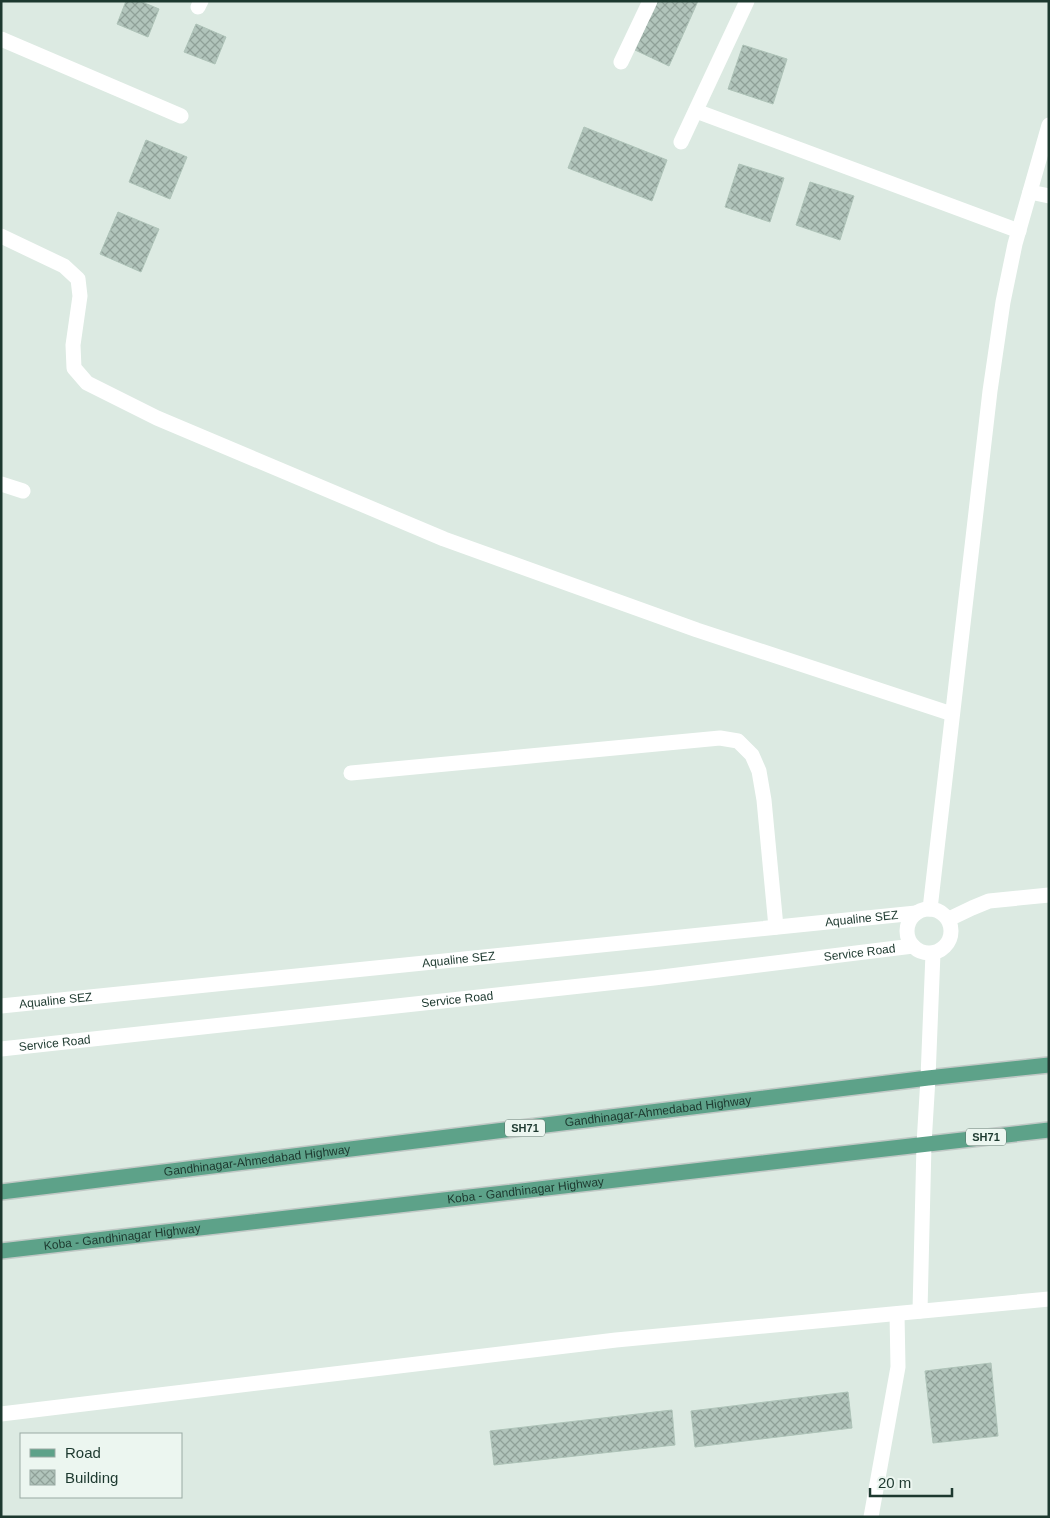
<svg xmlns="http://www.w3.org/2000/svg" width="1050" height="1518" viewBox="0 0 1050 1518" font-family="Arial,sans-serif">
  <defs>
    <pattern id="building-cross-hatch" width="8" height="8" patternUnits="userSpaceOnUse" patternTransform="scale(1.25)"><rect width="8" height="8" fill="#b1c4bb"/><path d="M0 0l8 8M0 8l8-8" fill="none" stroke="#8fa098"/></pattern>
  </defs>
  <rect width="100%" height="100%" fill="#dceae2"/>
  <!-- building -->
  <path fill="url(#building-cross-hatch)" stroke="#aec3b8" d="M126,1H140L159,9L148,37L117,24Z
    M657,1H698L669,66L635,50Z
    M196,24L226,37L215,64L184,52Z
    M743,45L787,59L773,104L728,89Z
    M584,127L667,160L652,201L568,168Z
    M146,140L187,157L170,199L129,182Z
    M739,164L784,178L770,222L725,207Z
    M810,182L854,196L840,240L796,225Z
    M118,212L159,229L141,272L100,254Z
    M991,1363L998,1436L933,1443L925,1371Z
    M848,1392L852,1428L695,1447L691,1411Z
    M672,1410L675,1445L494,1465L490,1431Z"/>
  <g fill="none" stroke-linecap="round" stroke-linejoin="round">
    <!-- major casing -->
    <g stroke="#c0c8c5" stroke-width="18">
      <g id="major">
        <path id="s3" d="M1,1192L928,1078L1049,1065"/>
        <path id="s4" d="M1,1251L1049,1130"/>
      </g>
    </g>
    <!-- minor -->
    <g stroke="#fff" stroke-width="15">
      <path d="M198,7L201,1"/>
      <path d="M1,39L181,116"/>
      <path d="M621,62L650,1"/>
      <path d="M696,111L1019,231"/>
      <path d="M681,142L747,1"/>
      <path d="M1030,192L1049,196"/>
      <path d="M1,236L64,266L78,279L80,296L73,345L74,368L87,383L157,418L444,539L697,630L952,714"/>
      <path d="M1,484L23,491"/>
      <path d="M351,773L720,738L738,741L752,755L759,771L764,800L776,927"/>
      <path d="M930,909L990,391L1003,302L1015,244L1049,125"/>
      <circle cx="929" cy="931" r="22"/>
      <path d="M949,919L972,908L989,901L1049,895"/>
      <path id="s1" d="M1,1006L916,913"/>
      <path id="s2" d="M1,1049L654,978L913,946"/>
      <path d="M920,1311L924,1144L928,1078L933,953"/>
      <path d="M1,1414L616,1340L1049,1299"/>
      <path d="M871,1517L898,1367L897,1314"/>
    </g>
    <!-- major -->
    <use href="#major" stroke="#5da289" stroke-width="15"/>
  </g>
  <g text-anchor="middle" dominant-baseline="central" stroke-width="4.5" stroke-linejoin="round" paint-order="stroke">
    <!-- shield labels -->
    <g fill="#ecf6f0" stroke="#5b7269" stroke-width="1">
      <rect x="505" y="1119.5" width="40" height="17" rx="4"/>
      <rect x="966" y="1128.5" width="40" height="17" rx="4"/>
    </g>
    <g font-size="11" font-weight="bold" fill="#1d392f">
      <text x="525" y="1128">SH71</text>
      <text x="986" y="1137">SH71</text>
    </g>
    <!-- street labels -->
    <g font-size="12" fill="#1d392f" stroke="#ecf6f0">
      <text stroke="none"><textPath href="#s1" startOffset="865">Aqualine SEZ</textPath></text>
      <text stroke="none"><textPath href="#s2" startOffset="864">Service Road</textPath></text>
      <text stroke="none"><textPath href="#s1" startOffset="460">Aqualine SEZ</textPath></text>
      <text stroke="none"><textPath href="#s2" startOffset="459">Service Road</textPath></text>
      <text stroke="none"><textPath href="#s1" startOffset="55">Aqualine SEZ</textPath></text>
      <text stroke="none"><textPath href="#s2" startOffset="54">Service Road</textPath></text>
      <text stroke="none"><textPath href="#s3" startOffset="662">Gandhinagar-Ahmedabad Highway</textPath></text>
      <text stroke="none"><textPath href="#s3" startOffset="258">Gandhinagar-Ahmedabad Highway</textPath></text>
      <text stroke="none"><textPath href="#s4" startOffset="528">Koba - Gandhinagar Highway</textPath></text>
      <text stroke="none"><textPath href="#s4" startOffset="122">Koba - Gandhinagar Highway</textPath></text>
    </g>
  </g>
  <!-- border -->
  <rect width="1050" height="1518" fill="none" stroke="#1d392f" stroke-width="5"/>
  <!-- legend -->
  <rect x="20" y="1433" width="162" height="65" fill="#ecf6f0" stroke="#99aaa3"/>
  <rect x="30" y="1449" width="25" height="8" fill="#5da289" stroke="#99aaa3"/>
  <text x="65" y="1458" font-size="15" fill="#1d392f">Road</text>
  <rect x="30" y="1470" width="25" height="15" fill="url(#building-cross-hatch)" stroke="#99aaa3"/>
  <text x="65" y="1483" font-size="15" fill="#1d392f">Building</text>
  <!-- scale -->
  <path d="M870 1488v8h82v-8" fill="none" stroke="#1d392f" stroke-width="2.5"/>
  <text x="878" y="1488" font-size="15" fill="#1d392f" stroke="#ecf6f0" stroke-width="4" paint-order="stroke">20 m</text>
</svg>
